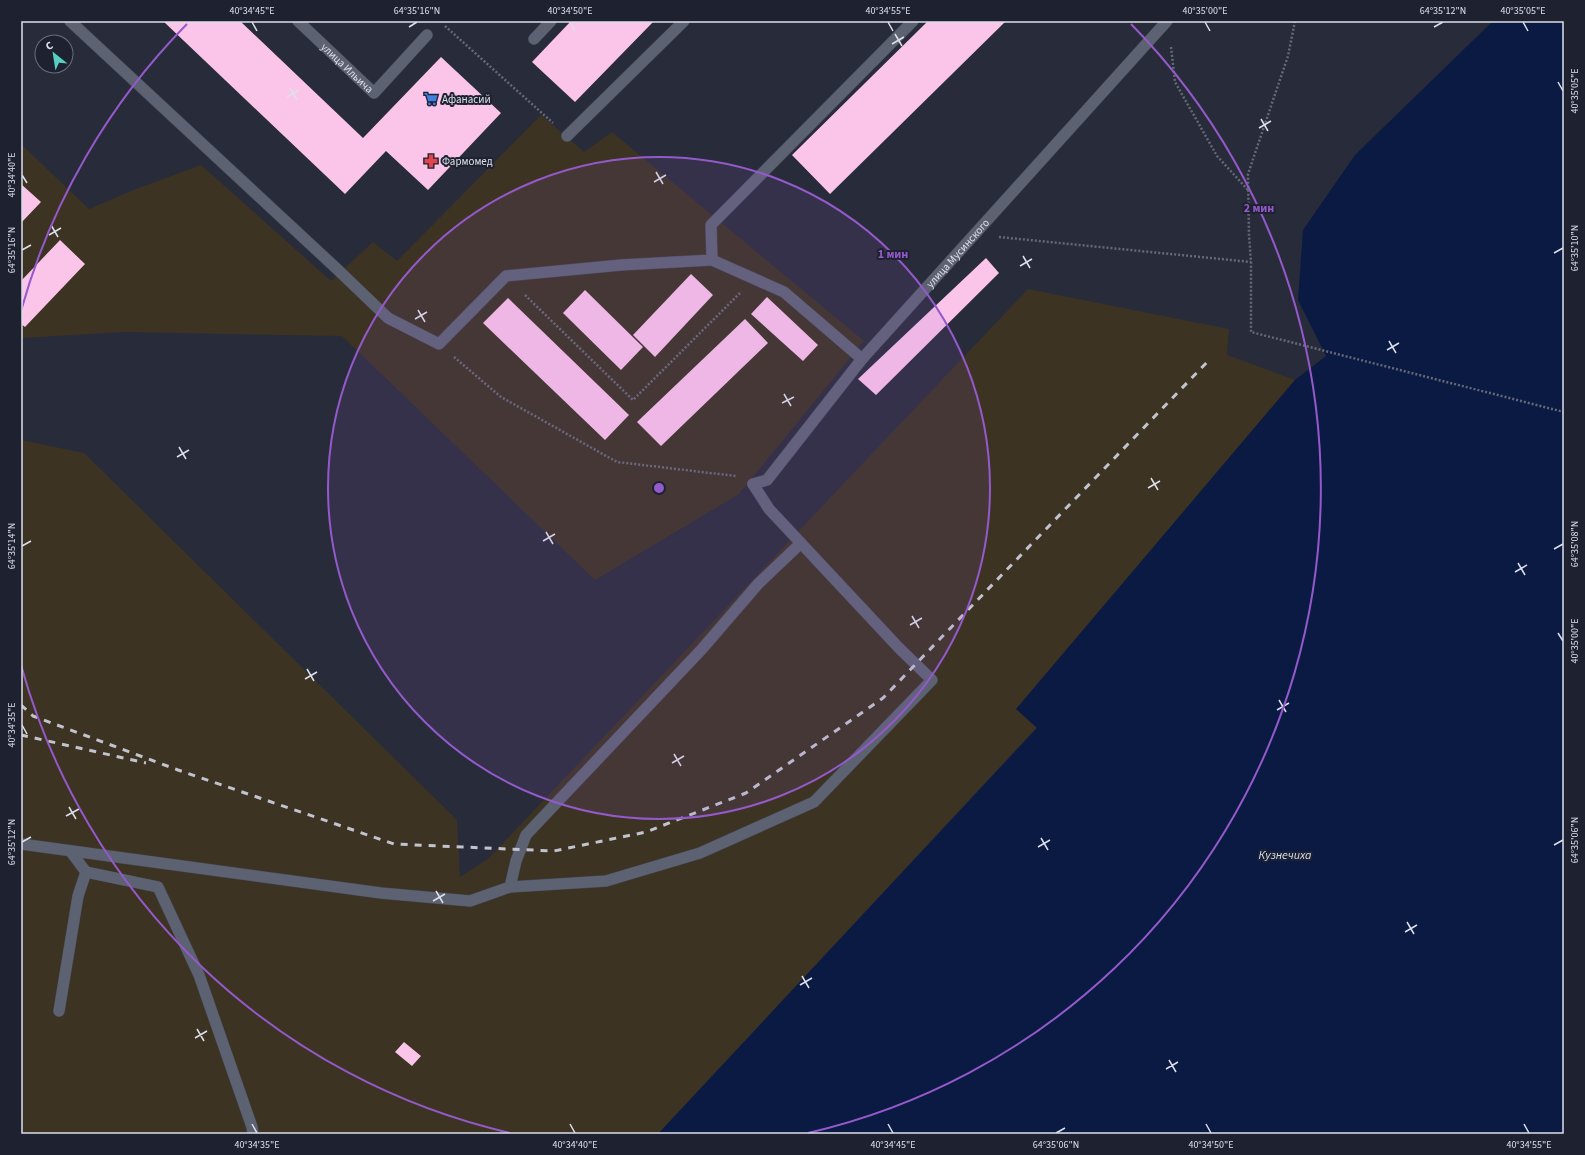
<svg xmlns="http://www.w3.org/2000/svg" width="1585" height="1155" viewBox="0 0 1585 1155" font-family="'Source Sans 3',sans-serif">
  <rect width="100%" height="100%" fill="#282c3a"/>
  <!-- industrial -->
  <path fill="#3c3323" d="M541,115L584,152L612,132L864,341L739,494L595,580L342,336L124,332L21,338V144L89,209L136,189L201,165L331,281L373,242L397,261Z
    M1028,289L1229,329L1227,355L1295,380L1017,709L1037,727L658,1134H21V440L84,453L457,820L460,877L488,859Z"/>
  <!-- water -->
  <path fill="#0a1a42" d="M1493,21H1564V1134H658L1037,728L1016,709L1295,380L1326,356L1298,300L1303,230L1355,155Z"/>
  <!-- building -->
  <path fill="#fbc4e9" d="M163,21H240L363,138L441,57L501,113L428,190L386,151L345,194Z
    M571,21H654L575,102L532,62Z
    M928,21H1006L830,194L792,155Z
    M21,184L41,202L21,223Z
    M60,240L85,264L25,327L21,324V281Z
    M986,258L999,273L876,395L858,379Z
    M691,274L713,295L655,357L633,335Z
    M585,290L643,347L621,370L563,313Z
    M767,297L818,345L803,361L751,314Z
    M508,298L629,415L605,440L483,323Z
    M745,319L768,343L661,446L637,422Z
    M404,1042L421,1056L412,1066L395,1052Z"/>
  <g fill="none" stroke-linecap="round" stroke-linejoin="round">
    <!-- service casing -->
    <g stroke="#464955" stroke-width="12">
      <path id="service" d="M70,21L337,269L388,318L439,344L506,276L621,265L712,260L784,292L862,359
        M567,136L684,21
        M712,260L711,225L913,21
        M21,844L381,893L470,901L510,887L606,881L700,853L814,802L932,680L899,648L769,509L753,484
        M71,852L86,872L158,887L199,975L252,1127L253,1134
        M510,887L516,861L526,835L702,649L758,584L801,543
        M59,1011L78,896L86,872"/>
    </g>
    <!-- minor casing -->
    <g stroke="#464955" stroke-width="12">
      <g id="minor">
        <path id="s1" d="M298,21L374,93L427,35"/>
        <path d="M534,39L551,21"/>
        <path id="s2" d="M753,484L767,480L862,359L1167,21"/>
      </g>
    </g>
    <!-- path -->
    <path stroke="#656976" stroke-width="2.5" stroke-dasharray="2 2" stroke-linecap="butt" d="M1295,21L1288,56L1248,174L1249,235L1251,262V332L1564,412
      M445,26L553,123
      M1171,47L1175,82L1217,156L1248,190
      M999,237L1251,262
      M525,295L633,400L740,293
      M454,357L501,397L617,462L736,476"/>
    <!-- service -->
    <use href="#service" stroke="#5d6272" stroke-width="11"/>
    <!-- minor -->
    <use href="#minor" stroke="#5d6272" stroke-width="11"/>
    <!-- rail -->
    <path stroke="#c1c4cf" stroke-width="3" stroke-dasharray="7 7" stroke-linecap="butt" d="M21,705L33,716L178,770L394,844L554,851L646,832L746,793L883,698L1210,359
      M21,735L146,763"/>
  </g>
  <!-- ticks -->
  <path fill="none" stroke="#dde0ea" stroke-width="1.5" d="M252,22L257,31M570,22L575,31M888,22L893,31M1205,22L1210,31M1523,22L1528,31M409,27L417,22M1434,27L1443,22M895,34L902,46M892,44L904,37M1558,82L1563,91M290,88L297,100M287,97L299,90M1261,119L1268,131M1259,128L1271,121M656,172L663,184M22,175L27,183M654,182L666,175M51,225L58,237M49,235L61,228M22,250L31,245M1554,253L1563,248M1023,256L1030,268M1020,266L1032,259M418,310L425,322M415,319L427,312M1389,341L1396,353M1387,350L1399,343M784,394L791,406M782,403L794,397M179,447L186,459M177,457L189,450M1151,478L1158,490M1148,488L1160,481M546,532L553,544M543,541L555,534M22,546L31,541M1554,549L1563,544M1518,563L1525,575M1515,572L1527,565M912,616L919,628M910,625L922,618M1558,633L1563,641M307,669L314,681M305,679L317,672M1279,700L1286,712M1277,710L1289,703M22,725L27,734M674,754L681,766M672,763L684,756M69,807L76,819M66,816L79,809M1041,838L1048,850M22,842L31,837M1554,845L1563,840M1038,847L1050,840M436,891L443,903M433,901L445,894M1407,922L1414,934M1405,932L1417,925M802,976L809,988M800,985L812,978M197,1029L204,1041M195,1038L207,1031M1169,1060L1176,1072M1166,1069L1178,1062M252,1124L257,1133M570,1124L575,1133M888,1124L893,1133M1206,1124L1211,1133M1524,1124L1529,1133M1056,1133L1065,1128"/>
  <!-- distance rings -->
  <circle cx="659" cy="488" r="331" fill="#9459ca" fill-opacity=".12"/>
  <g fill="none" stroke="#9459ca" stroke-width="2">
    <circle cx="659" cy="488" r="331"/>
    <path d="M510 1133A662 662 0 0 1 21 665M21 311A662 662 0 0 1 187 24M1131 24A662 662 0 0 1 808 1133"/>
  </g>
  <!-- icons -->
  <defs>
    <g id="supermarket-bare" transform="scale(1.08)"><path d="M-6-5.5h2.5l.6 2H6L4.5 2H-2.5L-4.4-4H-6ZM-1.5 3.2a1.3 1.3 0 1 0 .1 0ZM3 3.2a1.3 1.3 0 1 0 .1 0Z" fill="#3f7fe0" stroke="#1e2230" stroke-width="2.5" paint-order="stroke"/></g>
    <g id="pharmacy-bare" transform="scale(1.08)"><path d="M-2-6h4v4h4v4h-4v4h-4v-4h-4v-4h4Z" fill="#e0444e" stroke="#1e2230" stroke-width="2.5" paint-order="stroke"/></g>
  </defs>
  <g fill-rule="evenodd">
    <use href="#supermarket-bare" x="431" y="99"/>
    <use href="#pharmacy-bare" x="431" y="161"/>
  </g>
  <g text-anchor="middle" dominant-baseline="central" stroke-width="4" stroke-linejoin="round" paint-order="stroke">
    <!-- street labels -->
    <g font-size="11" fill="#dde0ea" stroke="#1e2230">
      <text stroke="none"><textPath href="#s1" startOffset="68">улица Ильича</textPath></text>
      <text stroke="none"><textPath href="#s2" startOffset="311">улица Мусинского</textPath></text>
    </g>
    <!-- poi labels -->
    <g font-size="11" fill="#dde0ea" stroke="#1e2230" text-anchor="start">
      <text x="442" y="99">Афанасий</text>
      <text x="442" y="161">Фармомед</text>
    </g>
    <!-- water labels -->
    <g font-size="12" font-style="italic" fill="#cfdefb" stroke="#1e2230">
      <text x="1285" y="855">Кузнечиха</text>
    </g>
  </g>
  <circle cx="659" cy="488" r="6" fill="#9459ca" stroke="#1e2230" stroke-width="2"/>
  <g font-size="12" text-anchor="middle" font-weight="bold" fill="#9459ca" stroke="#1e2230" stroke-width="4" stroke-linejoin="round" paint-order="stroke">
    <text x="1259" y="212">2 мин</text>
    <text x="893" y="258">1 мин</text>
  </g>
  <!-- border -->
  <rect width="1585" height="1155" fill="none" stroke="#1e2230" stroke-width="44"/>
  <!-- north arrow -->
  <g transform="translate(54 54) rotate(330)"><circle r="19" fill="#1e2230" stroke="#6a6e7a"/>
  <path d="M0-3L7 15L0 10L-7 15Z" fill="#57cec1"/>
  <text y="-6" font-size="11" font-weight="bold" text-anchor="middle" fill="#dde0ea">С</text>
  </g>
  <rect x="22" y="22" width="1541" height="1111" fill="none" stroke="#dde0ea" stroke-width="1.5"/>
  <g font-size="10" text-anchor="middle" fill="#dde0ea">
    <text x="252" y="14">40°34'45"E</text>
    <text x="417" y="14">64°35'16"N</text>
    <text x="570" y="14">40°34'50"E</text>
    <text x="888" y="14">40°34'55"E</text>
    <text x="1205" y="14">40°35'00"E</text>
    <text x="1443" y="14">64°35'12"N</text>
    <text x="1523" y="14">40°35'05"E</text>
    <text transform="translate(1574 91) rotate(-90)" y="4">40°35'05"E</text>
    <text transform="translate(11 175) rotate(-90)" y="4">40°34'40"E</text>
    <text transform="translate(1574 248) rotate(-90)" y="4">64°35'10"N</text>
    <text transform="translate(11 250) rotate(-90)" y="4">64°35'16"N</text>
    <text transform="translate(1574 544) rotate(-90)" y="4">64°35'08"N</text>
    <text transform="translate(11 546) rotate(-90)" y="4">64°35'14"N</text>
    <text transform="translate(1574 641) rotate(-90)" y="4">40°35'00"E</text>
    <text transform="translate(11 725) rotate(-90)" y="4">40°34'35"E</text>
    <text transform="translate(1574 840) rotate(-90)" y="4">64°35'06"N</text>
    <text transform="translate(11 842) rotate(-90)" y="4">64°35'12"N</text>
    <text x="257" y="1148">40°34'35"E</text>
    <text x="575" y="1148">40°34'40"E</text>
    <text x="893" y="1148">40°34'45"E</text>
    <text x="1056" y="1148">64°35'06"N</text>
    <text x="1211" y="1148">40°34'50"E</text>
    <text x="1529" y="1148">40°34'55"E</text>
  </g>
</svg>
